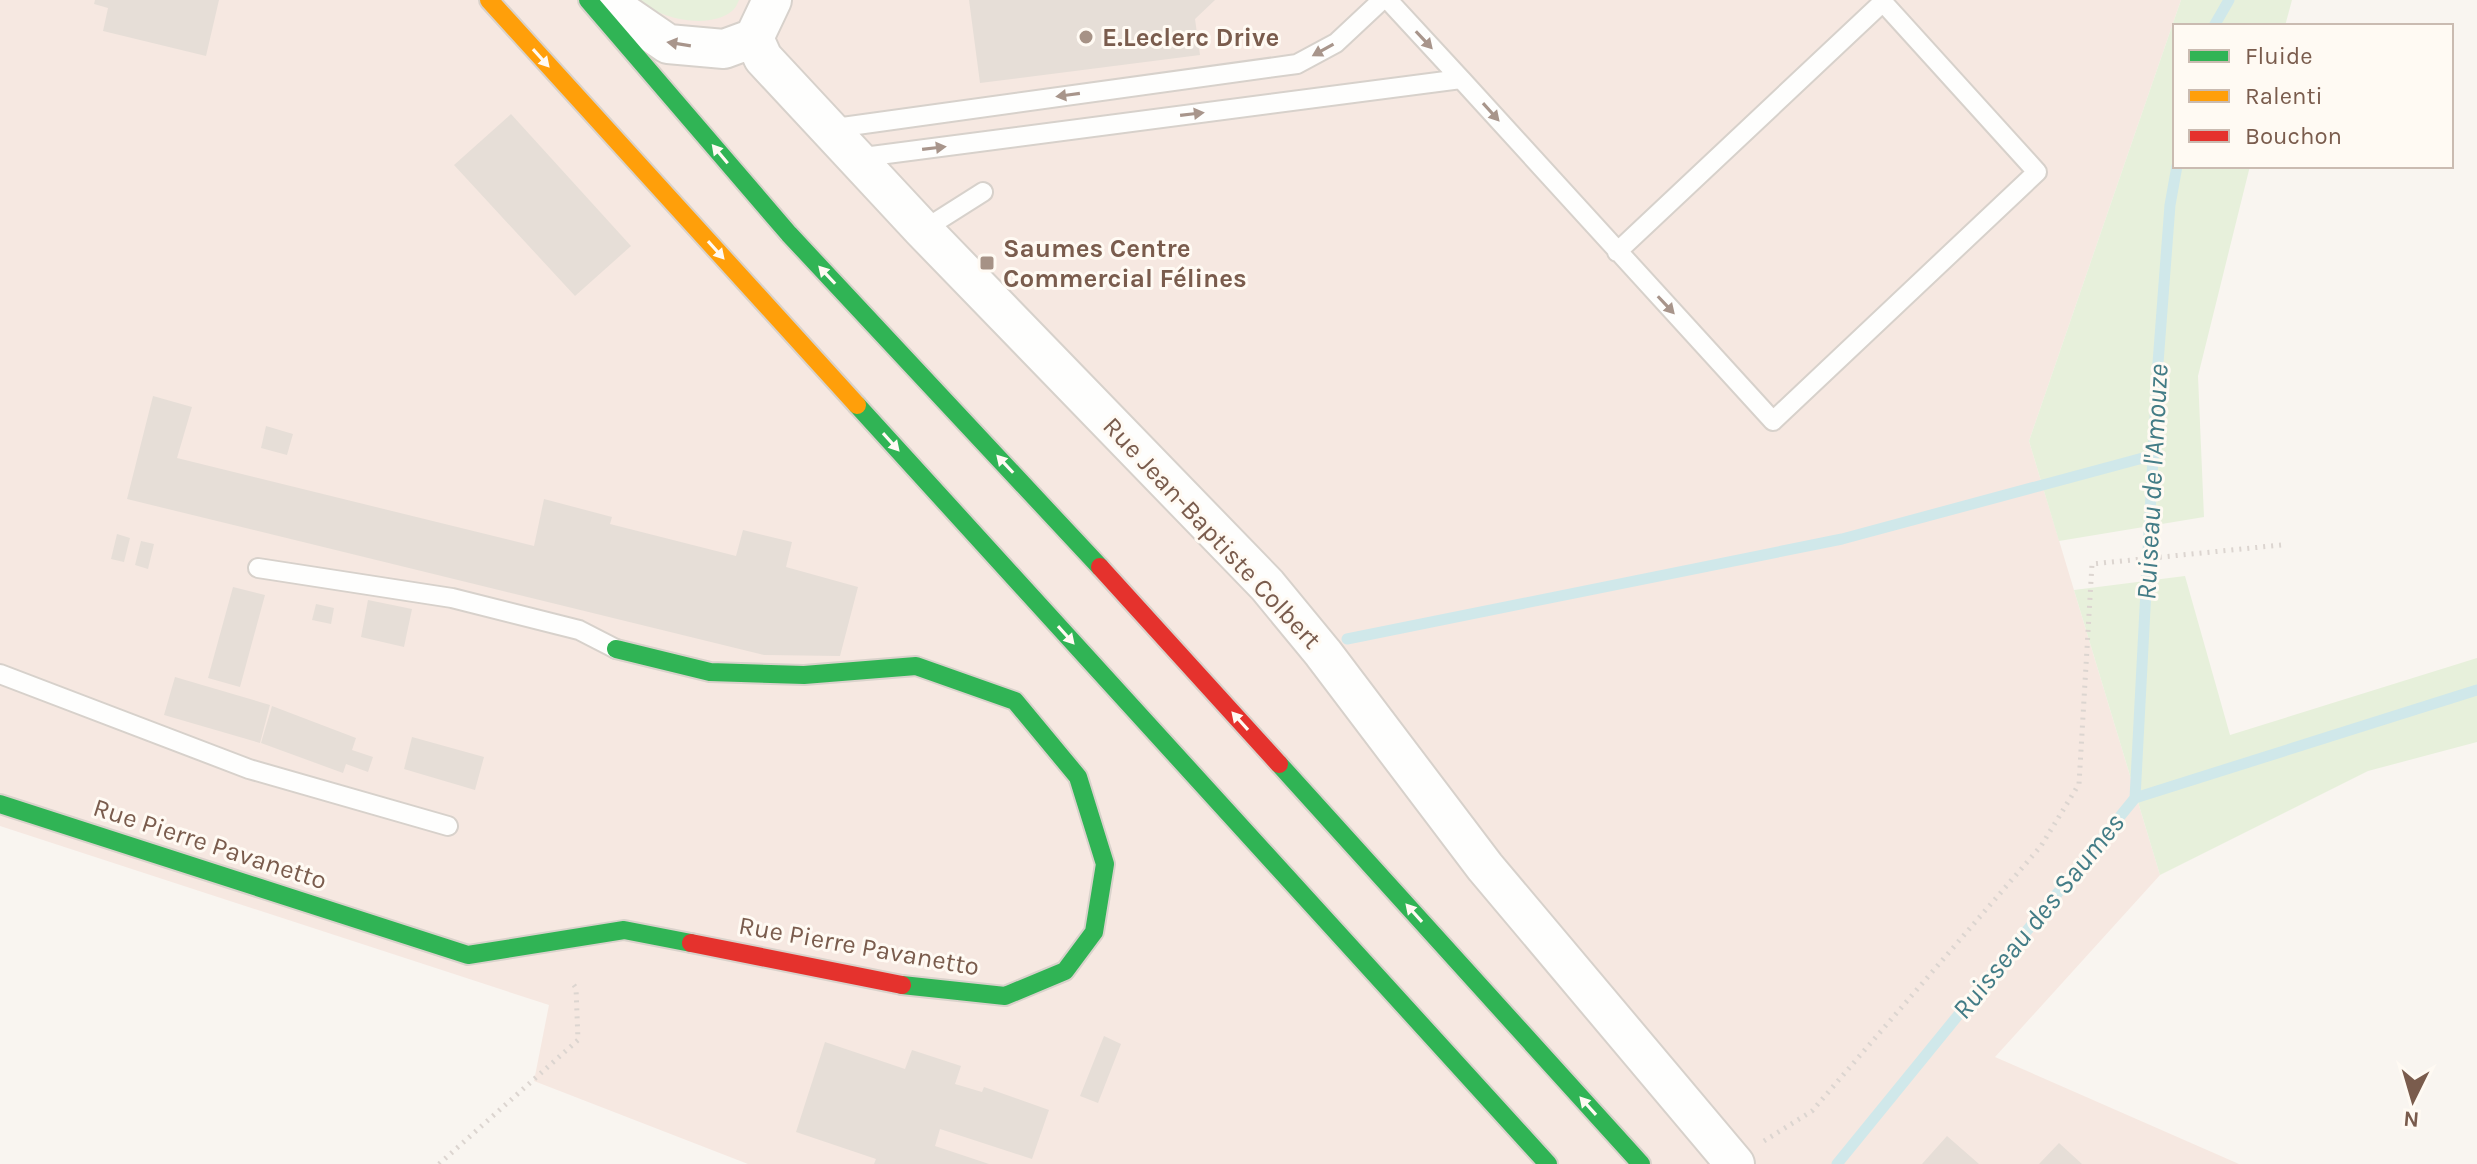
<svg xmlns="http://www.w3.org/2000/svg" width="2477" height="1164" viewBox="0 0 2477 1164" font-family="Karla,sans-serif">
  <rect width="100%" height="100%" fill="#f9f5f0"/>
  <!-- commercial -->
  <path fill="#f6e8e1" d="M0,0H2181L2029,441L2160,875L1995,1057L2239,1164H748L534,1081L549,1005L0,826Z"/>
  <!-- green -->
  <path fill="#e7f0db" d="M639,0H739C737,4 736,8 732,11C709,30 659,19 639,0Z
    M2181,0H2292L2285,26H2175V166H2250L2198,376L2204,517L2059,541L2029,441Z
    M2185,576L2230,735L2477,658V742L2368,771L2160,875L2074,590Z"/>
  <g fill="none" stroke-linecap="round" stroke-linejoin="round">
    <!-- stream -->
    <path stroke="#d0e8ea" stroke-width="11" d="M2214,26L2229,0
      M1347,639L1842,539L2154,455
      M2135,798L2158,363L2170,205L2177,166
      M1837,1164L2135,798L2477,690"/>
  </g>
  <!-- building -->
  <path fill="#e6ded7" d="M95,0H219L206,56L103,31L108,8L94,4Z
    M969,0H1215L1195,19L1200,55L980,83Z
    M511,114L631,246L575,296L454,165Z
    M153,396L192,407L177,458L534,546L544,499L612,517L610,524L736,556L743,530L792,542L786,567L858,587L840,656L764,655L127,499Z
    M266,426L293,434L287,455L261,448Z
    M117,534L130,538L124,562L111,559Z
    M141,541L154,544L148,569L135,565Z
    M233,587L265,595L240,687L208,678Z
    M368,600L412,609L404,647L361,637Z
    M316,604L334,608L331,624L312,620Z
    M175,677L270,705L260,743L164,715Z
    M272,706L356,738L352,750L373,757L368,772L346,764L343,773L261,743Z
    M412,737L484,757L475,790L404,769Z
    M1104,1036L1121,1044L1098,1103L1080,1096Z
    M825,1042L905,1069L912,1050L961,1066L955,1084L982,1092L984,1087L1049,1110L1032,1159L940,1129L935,1146L989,1164H874L876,1159L796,1132Z
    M1947,1136L1979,1164H1922Z
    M2059,1143L2082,1164H2039Z"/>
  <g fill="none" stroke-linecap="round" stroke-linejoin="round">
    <!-- lane casing -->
    <g stroke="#d7d1cb" stroke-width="22">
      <path id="lane" d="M1388,0L1461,79
        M828,129L1297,64L1336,43L1382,0
        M856,158L1461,79L1773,421L2037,172L1881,0
        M923,230L983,192
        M1617,252L1883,2
        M258,568L452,598L579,630L616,649
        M0,674L249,769L448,826"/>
    </g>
    <!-- street casing -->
    <g stroke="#d7d1cb" stroke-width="42">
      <path id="street" d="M604,0L668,44L724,49L754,38L772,0
        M754,38L763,58L923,230L1267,585L1323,653L1485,867L1735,1164"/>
    </g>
    <!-- fast casing -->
    <g stroke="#d9d2cb" stroke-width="22">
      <path id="fast" d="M588,0L789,234L1100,567
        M857,405L1548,1164
        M616,649L710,672L804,675L916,666L1015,701L1078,777L1105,864L1094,932L1065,971L1005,996L902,985
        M1279,764L1641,1164
        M0,804L468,955L624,930L691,943"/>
    </g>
    <!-- slow casing -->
    <g stroke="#d9d2cb" stroke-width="22">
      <path id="slow" d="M489,0L857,405"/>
    </g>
    <!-- jam casing -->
    <g stroke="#d9d2cb" stroke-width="22">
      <path id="jam" d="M1100,567L1279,764
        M691,943L902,985"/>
    </g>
    <!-- path -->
    <path stroke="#dcd5d0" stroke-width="5" stroke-dasharray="2 6" stroke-linecap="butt" d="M1764,1141L1812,1111L2041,846L2079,784L2092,564L2281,545
      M439,1164L578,1040L576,988L571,981"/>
    <!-- lane -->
    <use href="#lane" stroke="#fefefd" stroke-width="18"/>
    <!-- street -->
    <use href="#street" stroke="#fefefd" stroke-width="38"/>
    <!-- fast -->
    <use href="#fast" stroke="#30b455" stroke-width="18"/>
    <!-- slow -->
    <use href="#slow" stroke="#ff9f0a" stroke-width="18"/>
    <!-- jam -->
    <use href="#jam" stroke="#e5322d" stroke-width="18"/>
  </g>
  <!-- one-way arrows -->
  <defs><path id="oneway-solid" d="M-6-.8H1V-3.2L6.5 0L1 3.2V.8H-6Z" transform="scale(2)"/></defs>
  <g fill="#a8958b">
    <use href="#oneway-solid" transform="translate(1424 40) rotate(47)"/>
    <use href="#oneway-solid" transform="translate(679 44) rotate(-171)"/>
    <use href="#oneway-solid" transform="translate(1323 50) rotate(151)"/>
    <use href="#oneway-solid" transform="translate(1068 95) rotate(172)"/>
    <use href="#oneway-solid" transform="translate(1491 112) rotate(48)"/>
    <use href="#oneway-solid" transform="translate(1192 114) rotate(-7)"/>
    <use href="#oneway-solid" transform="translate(934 148) rotate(-7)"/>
    <use href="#oneway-solid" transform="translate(1666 305) rotate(47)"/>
  </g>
  <g fill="#fffaf3">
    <use href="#oneway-solid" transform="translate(541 58) rotate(48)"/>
    <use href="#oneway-solid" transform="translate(720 154) rotate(-130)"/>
    <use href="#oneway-solid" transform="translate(716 250) rotate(48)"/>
    <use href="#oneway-solid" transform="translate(827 275) rotate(-133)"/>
    <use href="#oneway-solid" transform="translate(891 442) rotate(48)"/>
    <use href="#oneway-solid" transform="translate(1005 464) rotate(-133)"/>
    <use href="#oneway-solid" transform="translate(1066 635) rotate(48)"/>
    <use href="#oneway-solid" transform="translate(1240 721) rotate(-132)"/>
    <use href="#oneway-solid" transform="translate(1414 913) rotate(-132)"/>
    <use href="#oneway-solid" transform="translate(1588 1106) rotate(-132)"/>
  </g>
  <!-- markers -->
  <g fill="#a69286" stroke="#fffaf3" stroke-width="3">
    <circle cx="1086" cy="37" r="8"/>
    <rect x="979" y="255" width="16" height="16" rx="4"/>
  </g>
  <g text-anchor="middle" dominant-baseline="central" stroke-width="6" stroke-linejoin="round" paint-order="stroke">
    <!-- poi labels -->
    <g font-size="26" font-weight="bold" fill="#7a5c4d" stroke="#fffaf3" text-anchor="start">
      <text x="1102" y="37">E.Leclerc Drive</text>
      <text x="1003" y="248">Saumes Centre<tspan x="1003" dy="30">Commercial Félines</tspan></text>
    </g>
    <!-- street labels -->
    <g font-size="26" fill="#7a5c4d" stroke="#fffaf3">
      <text transform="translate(1212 533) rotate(47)">Rue Jean-Baptiste Colbert</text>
      <text transform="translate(210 844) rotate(18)">Rue Pierre Pavanetto</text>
      <text transform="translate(859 946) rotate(10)">Rue Pierre Pavanetto</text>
    </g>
    <!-- water labels -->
    <g font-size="28" font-style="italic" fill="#437c86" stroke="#fffaf3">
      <text transform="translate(2152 482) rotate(-87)">Ruiseau de l'Amouze</text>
      <text transform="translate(2038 916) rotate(-51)">Ruisseau des Saumes</text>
    </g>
  </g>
  <!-- legend -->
  <rect x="2173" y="24" width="280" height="144" fill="#fffaf3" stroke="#cabbb1" stroke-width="2"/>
  <rect x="2189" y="50" width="40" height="12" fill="#30b455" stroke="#cabbb1" stroke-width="2"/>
  <text x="2245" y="64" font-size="24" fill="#7a5c4d">Fluide</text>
  <rect x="2189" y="90" width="40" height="12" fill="#ff9f0a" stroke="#cabbb1" stroke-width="2"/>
  <text x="2245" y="104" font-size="24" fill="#7a5c4d">Ralenti</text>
  <rect x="2189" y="130" width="40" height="12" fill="#e5322d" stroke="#cabbb1" stroke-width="2"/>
  <text x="2245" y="144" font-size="24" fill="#7a5c4d">Bouchon</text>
  <!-- north arrow -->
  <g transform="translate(2413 1100) rotate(185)" stroke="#fffaf3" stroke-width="6" paint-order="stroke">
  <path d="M0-6L14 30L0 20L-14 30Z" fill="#7a5c4d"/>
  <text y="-12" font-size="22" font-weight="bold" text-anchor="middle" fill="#7a5c4d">N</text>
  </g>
</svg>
